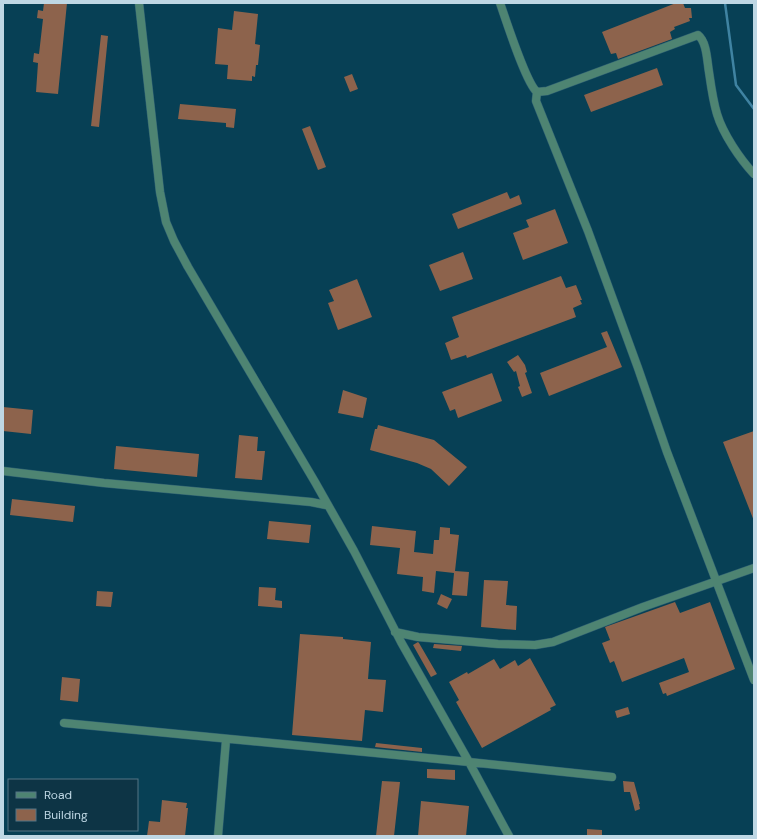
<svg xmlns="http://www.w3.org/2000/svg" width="757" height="839" viewBox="0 0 757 839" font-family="'DM Sans',sans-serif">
  <rect width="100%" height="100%" fill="#074055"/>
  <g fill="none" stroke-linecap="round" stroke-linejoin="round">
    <!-- stream -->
    <path stroke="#3f83a2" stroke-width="2.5" d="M725,3L736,85L754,109"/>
  </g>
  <!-- building -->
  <path fill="#8d634c" d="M44,3H67L58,94L36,92L38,63L33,62L34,53L39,54L43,19L37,18L38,10L43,11Z
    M676,3H683L685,8H691L692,18H689L690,21L674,27L675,29L670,32L672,39L618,59L616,53L611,54L602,32Z
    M234,11L258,14L255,44L260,45L258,65H256L255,77L252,76V81L227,79L228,65L215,64L218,28L232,30Z
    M101,35L108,36L99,127L91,126Z
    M657,68L663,85L591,112L584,95Z
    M352,74L358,89L350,92L344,77Z
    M180,104L236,109L234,128L226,127V123L178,119Z
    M310,126L326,167L318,170L302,129Z
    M507,192L510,199L519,195L522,204L458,229L452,214Z
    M555,209L568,243L523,260L513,233L529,227L526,220Z
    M463,252L473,279L440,291L429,265Z
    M561,276L566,288L576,285L582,300H580L582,304L573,308L576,317L467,358L466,355L451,360L445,343L459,337L452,317Z
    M357,279L372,317L338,330L328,303L334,301L329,290Z
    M607,331L622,367L549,396L540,373L607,347L601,333Z
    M518,355L525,365L527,372L525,373L532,393L522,397L518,387L520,386L516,371L514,372L507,362Z
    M492,373L502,401L458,418L455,409L450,411L442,392Z
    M343,390L367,398L363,418L338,413Z
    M3,407L33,410L31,434L3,431Z
    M378,425L434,440L467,467L449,486L431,469L417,463L370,450L375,429H377Z
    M754,431V521L723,442Z
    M239,435L258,437L257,451H265L262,480L235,478Z
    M116,446L199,454L197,477L114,469Z
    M12,499L75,506L73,522L10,515Z
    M269,521L311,525L309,543L267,539Z
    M372,526L416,531L414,552L433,554L434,540H439L440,527L450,528V534L459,535L455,571L469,572L467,596L452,595L454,573L436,571L434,593L422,591L423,577L397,574L400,548L370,545Z
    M484,580L508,581L506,605L517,606L516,630L481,627Z
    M259,587L276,588L275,600L282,601V608L258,606Z
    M97,591L113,592L111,607L96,606Z
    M441,594L452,599L447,609L437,604Z
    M675,602L680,613L710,602L735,669L667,696L666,693L663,694L659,683L689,672L684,658L622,682L614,661L610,663L602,643L610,640L605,627Z
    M300,634L343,637V639L371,642L368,679L386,680L383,712L365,710L362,741L292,735Z
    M418,642L419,643L437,674L431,677L413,645Z
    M434,644L462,646L461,651L433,648Z
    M530,658L556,705L550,708L551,710L482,748L456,702L459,700L449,682L467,672L468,674L494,659L500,669L515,660L518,666Z
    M62,677L80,679L78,702L60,700Z
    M628,707L630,714L617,718L615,711Z
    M376,743L422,748V752L375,747Z
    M427,769L455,770V780L427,778Z
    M382,781L400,782L394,836H376Z
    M623,781L634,782L640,804H639L640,809L635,811L630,792H624Z
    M162,800L187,803L186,808H188L185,836H147L149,821L160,822Z
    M421,801L469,806L466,836H418Z
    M587,829L602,830V836H587Z"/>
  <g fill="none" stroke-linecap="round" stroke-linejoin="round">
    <!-- street casing -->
    <g stroke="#2c5e72" stroke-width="9">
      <path id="street" d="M139,3L160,192L166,222L174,241L188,267L315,482L354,551L401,642L469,762L509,836
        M500,3C506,20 526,83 537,92L547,91L698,35C707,42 707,61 709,72C711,86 713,101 717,114C723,134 740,159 754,174
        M537,92L536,101L588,231L638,368L667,452L754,680
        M3,471L104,483L311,502L326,505
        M395,632L418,637L498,644L535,645L553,642L643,607L754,568
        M64,723L469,762L612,777
        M218,836L226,740"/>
    </g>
    <!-- street -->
    <use href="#street" stroke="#4e8472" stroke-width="8"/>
  </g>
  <!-- border -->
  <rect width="757" height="839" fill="none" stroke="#bed7e4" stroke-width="8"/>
  <!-- legend -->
  <rect x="8" y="779" width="130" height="52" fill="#0d3445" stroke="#547585"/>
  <rect x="16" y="792" width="20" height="6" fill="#4e8472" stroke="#547585"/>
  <text x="44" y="799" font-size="12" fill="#bed7e4">Road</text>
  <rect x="16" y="809" width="20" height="12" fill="#8d634c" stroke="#547585"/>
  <text x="44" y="819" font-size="12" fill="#bed7e4">Building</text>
</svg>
